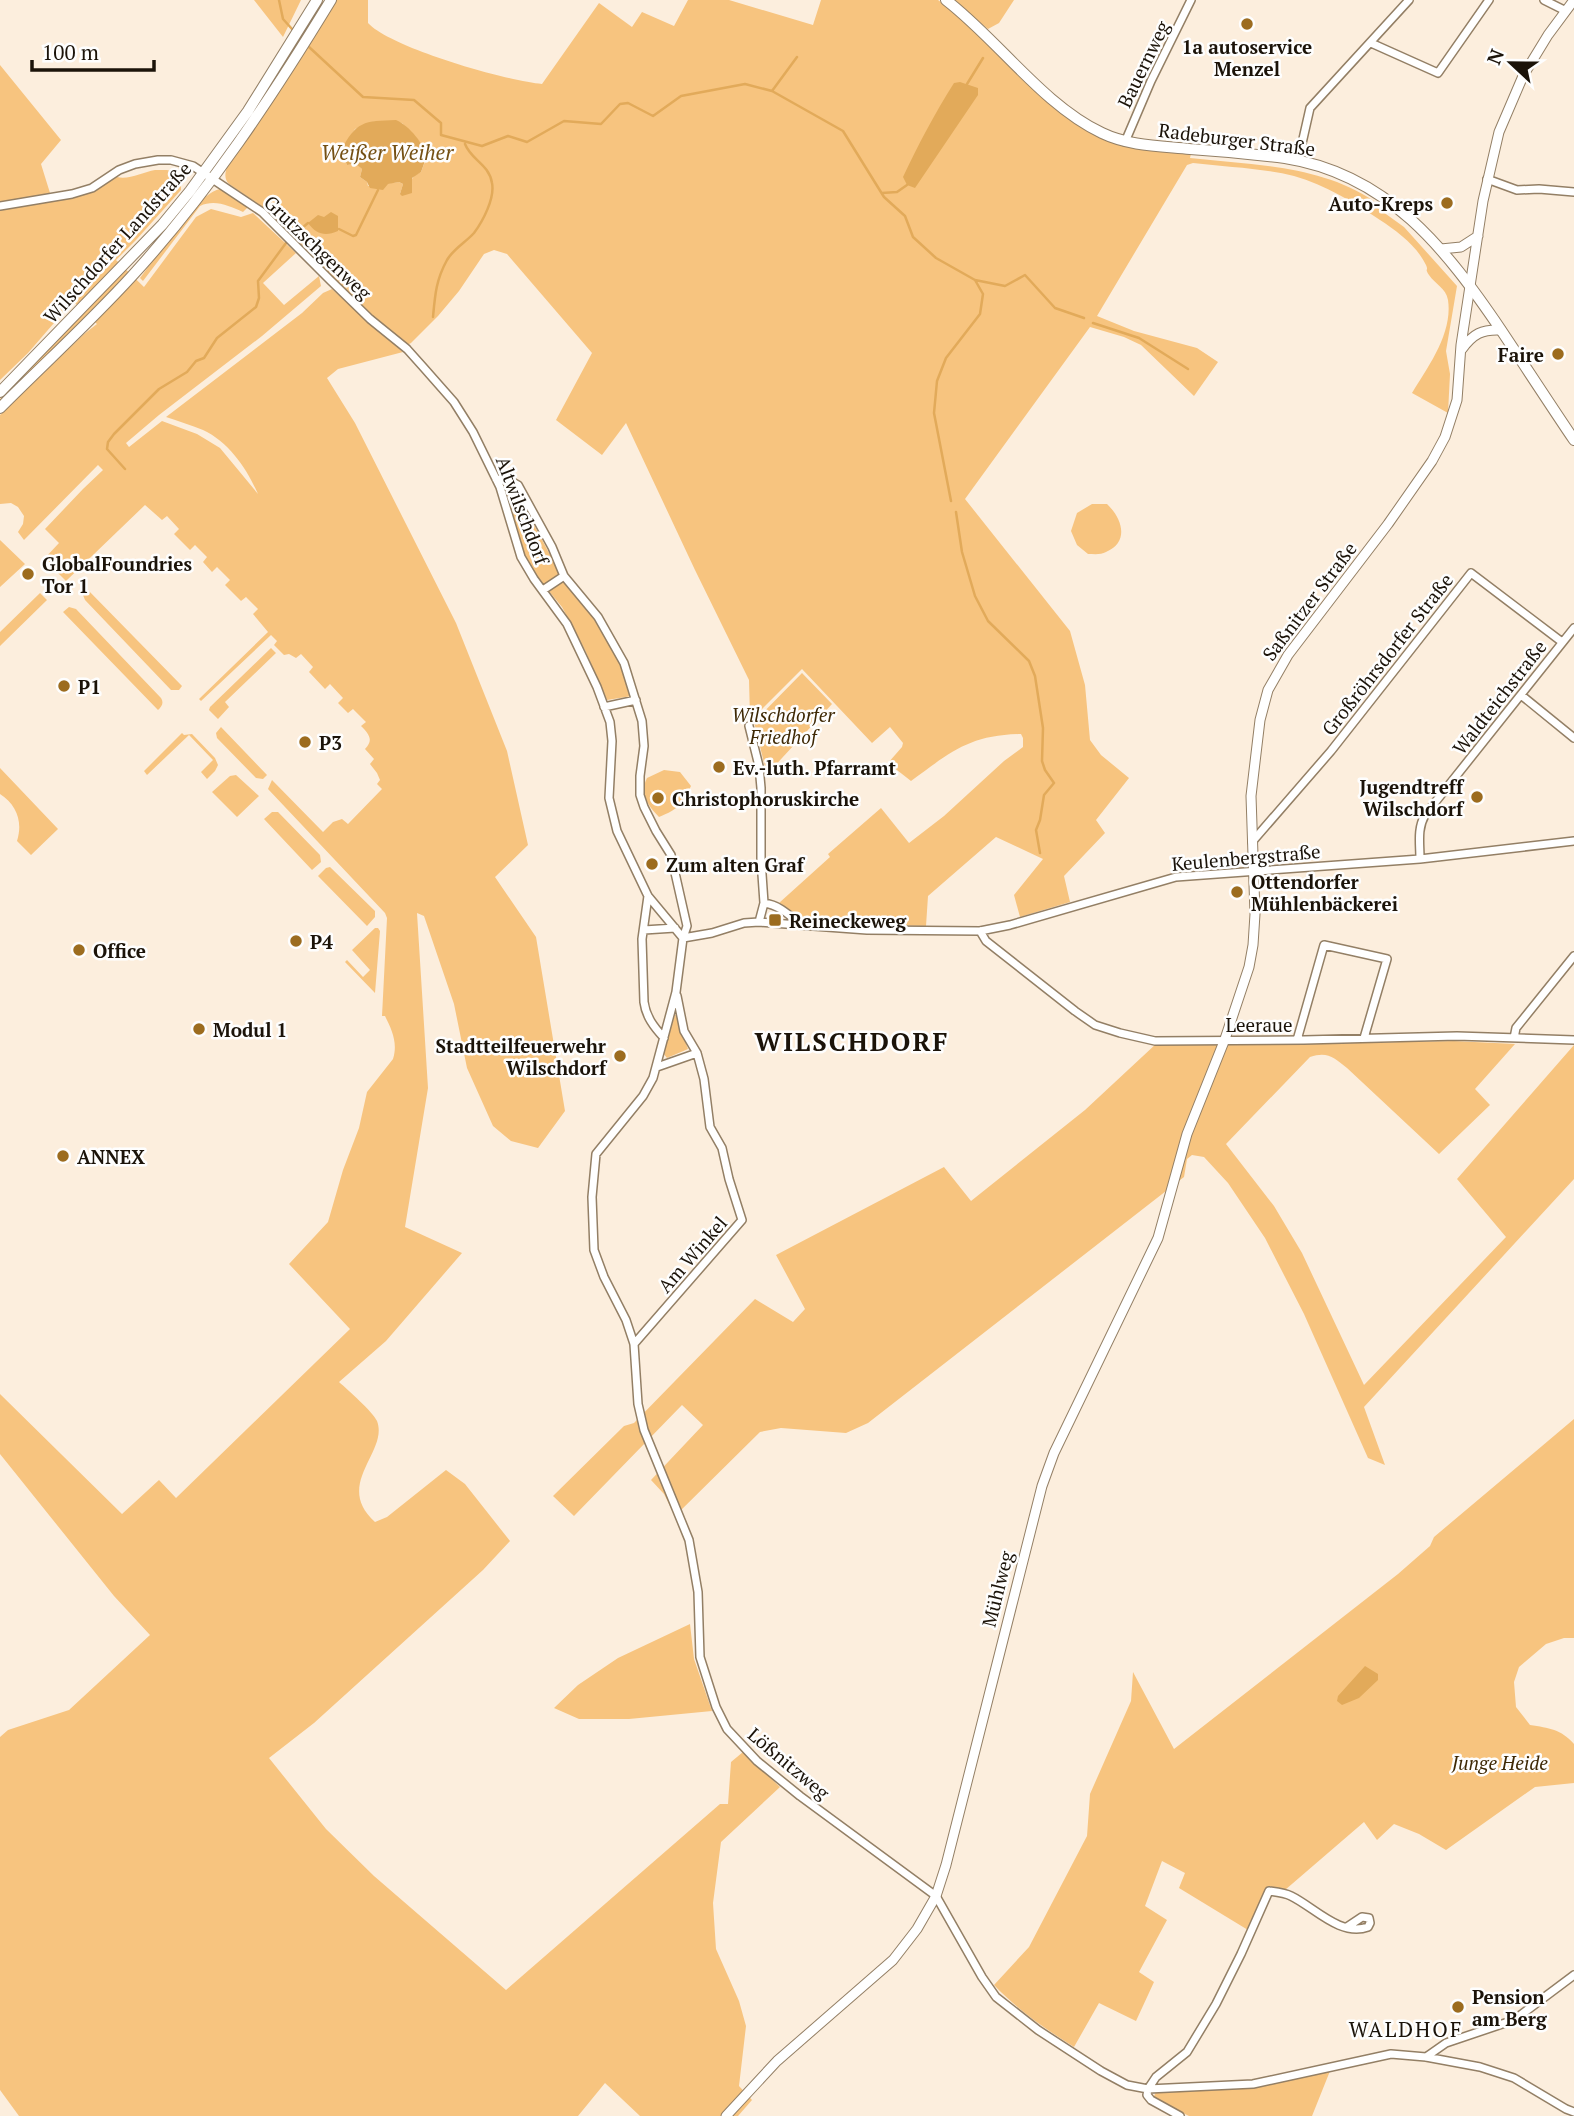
<svg xmlns="http://www.w3.org/2000/svg" width="1574" height="2116" viewBox="0 0 1574 2116" font-family="'PT Serif',serif">
  <rect width="100%" height="100%" fill="#fceedd"/>
  <!-- green -->
  <path fill="#f7c47f" fill-rule="evenodd" d="M254,0H301L283,37Z
    M336,0H368V23C391,48 507,81 542,84L599,3L632,27L642,12L674,26L688,0H729L813,25L821,0H938L953,11L1054,107L1082,128L1097,136L1125,146L1191,154L1190,158C1252,165 1320,165 1374,201L1372,204L1404,227L1457,286L1446,351L1450,374L1448,413L1412,393C1428,367 1453,333 1448,300C1446,288 1435,284 1429,275C1424,267 1429,272 1426,265C1417,246 1397,231 1380,220C1353,202 1326,185 1294,176C1262,168 1226,167 1193,163L1187,165L1097,316L1134,331L1197,348L1218,362L1194,396L1141,345L1124,337L1090,327L965,499L1070,631L1085,685L1090,740L1101,755L1129,778L1096,820L1105,833L1064,876L1070,902L1020,917L1014,895L1043,859L996,837L928,896L926,926L862,925V922L851,921L850,924L803,923L779,903L830,857L828,854L881,808L909,843L944,816L1004,761L1023,747V738L1021,734C969,735 951,752 911,781L888,763L902,747L903,743L890,727L872,743L802,669L753,718L750,717L749,680L695,570L626,423L602,455L556,420L592,353L507,254L494,250L484,254L459,291L438,316L411,343L407,345L372,316L264,208L229,184C224,179 225,173 227,167C266,113 302,58 336,0ZM389,121L402,123L420,142L428,154L421,172L415,175L400,194L403,184L399,182L368,186L367,182L360,177L362,169L357,164L347,165L341,151L355,129L371,122Z
    M953,0H1014L999,23L988,29Z
    M0,65L61,140L41,164L50,193L0,203Z
    M155,170H167L181,174V190L136,240L116,260L144,287L196,217L211,209L241,217L253,213L296,253L263,283L284,305L319,276L321,286L262,336L159,415L126,443L129,447L162,421L197,434L220,448L258,494C247,469 229,442 203,430C191,425 178,421 166,417L302,313L323,293L332,289L403,352L338,369L327,378L355,423L456,623L507,751L528,845L495,877L536,937L565,1111L538,1148L511,1141L493,1126L467,1068L454,1004L424,916L417,913L428,1088L405,1227L462,1253L386,1341L339,1382C348,1390 373,1412 377,1421C389,1452 333,1484 375,1522L387,1517L446,1470L465,1484L510,1541L483,1570L314,1723L269,1758L326,1829L374,1876L506,1990L720,1804H728L731,1762L743,1752L780,1787L721,1842L713,1903L716,1949L739,2001L746,2026L739,2086L752,2100L738,2116H640L605,2083L578,2116H19L0,2090V1737L8,1730L69,1710L150,1635L114,1596L0,1454V1394L122,1514L159,1480L176,1498L350,1329L289,1264L328,1222L343,1170L359,1128L367,1092L393,1059C398,1043 392,1030 385,1016H382L387,918L385,913L268,789L272,780L323,832L333,822L342,819L348,824L382,789L377,784L380,780L377,773L370,764L374,759L365,749C374,740 369,734 361,726L366,722L353,709L348,713L338,703L343,698L330,684L325,689L309,672L313,667L301,654L296,658L289,654L284,655L274,645L277,641L271,635L201,701L199,699L268,632L253,614L258,609L246,597L241,601L225,585L230,580L217,567L212,572L203,562L207,557L195,545L190,550L174,534L179,529L167,516L162,520L145,505L66,581L44,559L59,543L45,529L83,489L103,470L98,465L24,540L18,532L23,524L24,516L18,507L11,503L0,504V415L84,334L97,324L87,315L0,402V399L84,312L73,301L28,353L0,380V207C49,202 74,204 117,177C129,180 143,172 155,170Z
    M220,189L248,207L243,212C229,206 215,199 200,206L143,281L140,278C156,257 196,194 220,189Z
    M510,484C520,495 526,510 533,523C542,540 551,556 560,574L544,586L526,560L503,486Z
    M1092,504H1107C1122,518 1130,542 1106,552C1101,555 1094,554 1088,554L1077,545L1071,531L1077,513Z
    M0,540L25,564L0,587Z
    M563,579C573,592 585,604 595,617C613,640 622,669 632,696L607,700L585,650L562,607L548,590Z
    M87,589L182,686L179,690H171L85,600L83,595Z
    M40,593L47,600L0,646V632Z
    M69,607L76,609L161,698C164,703 162,706 158,710L63,612Z
    M271,648L276,653L225,702L229,707L218,719L209,710L210,707Z
    M802,673L832,704L770,771H766L754,722Z
    M221,727L267,775L263,779L256,778L217,738L216,733Z
    M182,733L184,735L192,734L215,758L218,765L215,771L207,779L201,772L213,760L189,735L147,775L144,771Z
    M0,768L58,829L31,855L17,841C23,822 17,805 0,794Z
    M664,770L680,772L691,786C683,803 679,809 659,817C648,806 639,793 647,778Z
    M236,775L259,796L237,817L212,792L230,776Z
    M272,812H278L320,855L321,862L312,870L264,819Z
    M330,867L375,911V917L367,926L318,876L326,868Z
    M375,928H378L380,931L375,993L345,962L347,960L363,977L370,970L352,950Z
    M675,1015H676L688,1049L667,1058L663,1053Z
    M1454,1041L1515,1044L1475,1089L1490,1105L1439,1154L1347,1068C1334,1058 1328,1051 1310,1057L1226,1144L1274,1206L1302,1253L1364,1385L1506,1237L1457,1179L1574,1045V1179L1364,1407L1385,1465L1368,1458L1304,1314L1265,1238L1228,1183L1204,1157L1192,1155L1187,1159L1184,1177L868,1423L846,1433L781,1428L760,1432L675,1516L664,1494L651,1480L703,1425L682,1405L574,1516L553,1496L624,1426L634,1423L755,1299L793,1322L805,1309L776,1255L944,1167L971,1201L1085,1110L1157,1043L1302,1044Z
    M1574,1419V1638H1564L1546,1644L1519,1667L1514,1682L1516,1707L1530,1725C1549,1728 1561,1729 1574,1744V1783L1535,1787L1446,1850L1419,1834L1394,1824L1377,1840L1364,1822L1285,1890L1268,1886L1248,1930L1179,1888L1185,1873L1162,1861L1145,1906L1167,1920L1139,1972L1154,1982L1136,2021L1099,2003L1074,2047C1045,2029 1018,2010 994,1985L1029,1947L1087,1836L1090,1794L1131,1701L1133,1672L1174,1749L1398,1574L1430,1546L1434,1537Z
    M690,1624L694,1659L712,1711L629,1719H579L554,1708L578,1685L618,1658Z
    M1330,2071L1312,2116H1189L1153,2098L1156,2092Z"/>
  <!-- water -->
  <path fill="#e2aa5a" d="M960,82L978,88V95L915,188L907,185L903,177C918,145 935,113 954,83Z
    M396,120C410,126 423,144 429,157L425,161L421,172L412,178V193L402,196L400,194L403,184L399,182L388,184L383,190L370,188L367,182L360,177L362,169L356,164L347,165L341,151C356,121 364,121 396,120Z
    M331,212L338,216V231C325,237 316,234 308,223L318,215L324,217Z
    M1365,1666L1378,1674V1680L1359,1698L1342,1705L1337,1701L1338,1696Z"/>
  <g fill="none" stroke-linecap="round" stroke-linejoin="round">
    <!-- stream -->
    <path stroke="#e2aa5a" stroke-width="2.5" d="M279,0L283,19L292,29
      M309,47L363,97L414,100L441,123V135L482,146L508,136L527,142L564,121L601,124L620,104L628,103L653,116L681,96L745,84L772,91L843,131L884,197L905,216L913,237L936,258L975,280L983,294L980,314L946,358L937,381L934,413L951,501
      M967,84L983,58
      M772,91L797,57
      M882,193L897,192L907,185
      M339,229L353,236L356,235L378,190
      M294,235L308,223
      M975,280L1005,286L1025,275L1055,308L1084,318
      M433,317C435,295 436,280 447,260C454,248 465,243 474,233C483,221 495,198 492,183C489,164 471,160 465,144
      M1093,323L1139,338L1188,369
      M125,469L107,449L108,442L114,434L159,389L187,372L196,361L204,358L217,338L256,307L259,298L258,281L286,243
      M956,512L962,552L975,596L988,621L1029,661L1035,676L1043,728L1042,761L1045,770L1054,783L1044,795L1040,820L1036,830L1040,853"/>
    <!-- minor casing -->
    <g stroke="#937f65" stroke-width="10">
      <path id="minor" d="M1544,0L1566,11
        M1371,43L1438,73L1489,0
        M1125,142L1151,81L1191,0
        M1298,161L1310,108L1409,0
        M1487,179L1517,190L1539,189L1574,192
        M0,206L72,194L92,188L119,170L135,164L158,160H171L193,166L262,212L331,281L370,319L407,349L424,368L454,402L473,432L500,487L521,557L534,579L567,624L597,687L610,722L612,741L609,798L617,831L648,896L683,938
        M496,479L509,480L518,485L552,547L564,576L598,617L624,663L642,721L644,746L640,776V795L644,807L656,831L671,855L687,926L683,938L676,992L653,1078L643,1096L596,1154L592,1197L594,1250L604,1277L626,1320L634,1344L638,1404L644,1430L689,1540L698,1592L700,1657L716,1707L727,1729L757,1761L800,1796L936,1896L982,1977L996,1997L1038,2030L1101,2071L1127,2085L1148,2089L1253,2084L1391,2054L1426,2057L1480,2067L1514,2078L1566,2109L1574,2112
        M543,590L564,576
        M1521,695L1574,738
        M604,707L636,700
        M749,726L759,766L761,788V860L764,903L759,922
        M1252,842L1331,751L1471,573L1562,642
        M1420,859C1420,843 1417,829 1425,815L1574,628
        M648,896L642,939L644,1002C646,1017 654,1027 664,1038
        M764,903C780,905 790,916 801,925
        M644,930L675,928
        M980,931L986,941L1075,1011L1095,1025L1120,1033L1155,1041L1304,1040L1457,1036L1574,1040
        M683,938L712,933L744,923L759,922L867,930L980,931L1010,925L1176,877L1420,859L1574,841
        M1514,1038L1516,1028L1574,956
        M1297,1040L1324,945L1387,959L1364,1038
        M657,1067L697,1053
        M634,1344L742,1220L729,1179L722,1148L710,1127L704,1079L697,1053L684,1031L677,996
        M1426,2057L1446,2043L1514,2020L1574,1975
        M1148,2089L1156,2077L1187,2052L1216,2004L1241,1954L1269,1891C1276,1892 1285,1893 1291,1896C1314,1907 1340,1937 1368,1927L1370,1923L1369,1918L1362,1917L1347,1927
        M1148,2089L1147,2095L1151,2100L1180,2116"/>
    </g>
    <!-- tertiary casing -->
    <g stroke="#937f65" stroke-width="11">
      <path id="tertiary" d="M1441,249L1461,247L1478,236
        M1462,349C1473,334 1482,329 1501,330
        M726,2116L777,2061L893,1960L917,1929L936,1896L946,1865L1042,1486L1054,1453L1158,1238L1187,1134L1225,1039L1249,967L1253,945L1255,914L1251,796L1260,720L1268,690L1288,655L1388,524L1432,461L1445,437L1457,400L1461,345L1483,201L1499,132L1523,76L1548,35L1574,0"/>
    </g>
    <!-- secondary casing -->
    <g stroke="#937f65" stroke-width="12">
      <path id="secondary" d="M946,0C999,41 1043,105 1102,133C1129,146 1160,146 1190,149C1221,151 1253,154 1285,158C1388,174 1446,249 1501,330C1525,366 1549,403 1574,440
        M0,392L162,225L190,191L248,111L317,0
        M0,408C44,364 90,322 132,276C209,192 272,97 331,0"/>
    </g>
    <!-- minor -->
    <use href="#minor" stroke="#fff" stroke-width="7"/>
    <!-- tertiary -->
    <use href="#tertiary" stroke="#fff" stroke-width="9"/>
    <!-- secondary -->
    <use href="#secondary" stroke="#fff" stroke-width="10"/>
  </g>
  <!-- markers -->
  <g fill="#9c6c1f" stroke="#fefefe" stroke-width="2.5">
    <circle cx="1247" cy="24" r="7"/>
    <circle cx="1447" cy="203" r="7"/>
    <circle cx="1558" cy="354" r="7"/>
    <circle cx="28" cy="574" r="7"/>
    <circle cx="64" cy="686" r="7"/>
    <circle cx="305" cy="742" r="7"/>
    <circle cx="719" cy="767" r="7"/>
    <circle cx="1477" cy="797" r="7"/>
    <circle cx="658" cy="798" r="7"/>
    <circle cx="652" cy="864" r="7"/>
    <circle cx="1237" cy="892" r="7"/>
    <rect x="768" y="913" width="14" height="14" rx="3.5"/>
    <circle cx="296" cy="941" r="7"/>
    <circle cx="79" cy="950" r="7"/>
    <circle cx="199" cy="1029" r="7"/>
    <circle cx="620" cy="1056" r="7"/>
    <circle cx="63" cy="1156" r="7"/>
    <circle cx="1458" cy="2007" r="7"/>
  </g>
  <g text-anchor="middle" dominant-baseline="central" stroke-width="5" stroke-linejoin="round" paint-order="stroke">
    <!-- poi labels -->
    <g font-size="19" font-weight="bold" fill="#1b1309" stroke="#fefefe" text-anchor="start">
      <text x="1247" y="46" text-anchor="middle">1a autoservice<tspan x="1247" dy="22">Menzel</tspan></text>
      <text x="1433" y="203" text-anchor="end">Auto-Kreps</text>
      <text x="1544" y="354" text-anchor="end">Faire</text>
      <text x="42" y="563">GlobalFoundries<tspan x="42" dy="22">Tor 1</tspan></text>
      <text x="78" y="686">P1</text>
      <text x="319" y="742">P3</text>
      <text x="733" y="767">Ev.-luth. Pfarramt</text>
      <text x="1463" y="786" text-anchor="end">Jugendtreff<tspan x="1463" dy="22">Wilschdorf</tspan></text>
      <text x="672" y="798">Christophoruskirche</text>
      <text x="666" y="864">Zum alten Graf</text>
      <text x="1251" y="881">Ottendorfer<tspan x="1251" dy="22">Mühlenbäckerei</tspan></text>
      <text x="789" y="920">Reineckeweg</text>
      <text x="310" y="941">P4</text>
      <text x="93" y="950">Office</text>
      <text x="213" y="1029">Modul 1</text>
      <text x="606" y="1045" text-anchor="end">Stadtteilfeuerwehr<tspan x="606" dy="22">Wilschdorf</tspan></text>
      <text x="77" y="1156">ANNEX</text>
      <text x="1472" y="1996">Pension<tspan x="1472" dy="22">am Berg</tspan></text>
    </g>
    <!-- street labels -->
    <g font-size="19" fill="#1b1309" stroke="#fefefe">
      <text transform="translate(1143 64) rotate(-64)">Bauernweg</text>
      <text transform="translate(1237 139) rotate(7)">Radeburger Straße</text>
      <text transform="translate(117 242) rotate(-48)">Wilschdorfer Landstraße</text>
      <text transform="translate(318 247) rotate(44)">Grutzschgenweg</text>
      <text transform="translate(523 510) rotate(69)">Altwilschdorf</text>
      <text transform="translate(1309 601) rotate(-53)">Saßnitzer Straße</text>
      <text transform="translate(1387 654) rotate(-52)">Großröhrsdorfer Straße</text>
      <text transform="translate(1499 697) rotate(-52)">Waldteichstraße</text>
      <text transform="translate(1246 857) rotate(-5)">Keulenbergstraße</text>
      <text x="1259" y="1024">Leeraue</text>
      <text transform="translate(692 1254) rotate(-49)">Am Winkel</text>
      <text transform="translate(997 1589) rotate(-76)">Mühlweg</text>
      <text transform="translate(789 1763) rotate(40)">Lößnitzweg</text>
    </g>
    <!-- park labels -->
    <g font-size="19" font-style="italic" fill="#3e2804" stroke="#fefefe">
      <text x="783" y="714">Wilschdorfer<tspan x="783" dy="22">Friedhof</tspan></text>
      <text x="1500" y="1762">Junge Heide</text>
    </g>
    <!-- water labels -->
    <g font-size="21" font-style="italic" fill="#755013" stroke="#fefefe">
      <text x="387" y="152">Weißer Weiher</text>
    </g>
    <!-- neighbourhood labels -->
    <g font-size="21" letter-spacing="2" fill="#1b1309" stroke="#fefefe">
      <text x="1406" y="2029">WALDHOF</text>
    </g>
    <!-- district labels -->
    <g font-size="26" font-weight="bold" letter-spacing="2" fill="#1b1309" stroke="#fefefe">
      <text x="852" y="1041">WILSCHDORF</text>
    </g>
  </g>
  <!-- north arrow -->
  <g transform="translate(1511 63) rotate(292)" stroke="#fefefe" stroke-width="5" paint-order="stroke">
  <path d="M0-5L12 26L0 18L-12 26Z" fill="#1b1309"/>
  <text y="-10" font-size="19" font-weight="bold" text-anchor="middle" fill="#1b1309">N</text>
  </g>
  <!-- scale -->
  <path d="M32 60v10h122v-10" fill="none" stroke="#1b1309" stroke-width="3.5"/>
  <text x="42" y="60" font-size="21" fill="#1b1309" stroke="#fefefe" stroke-width="5" paint-order="stroke">100 m</text>
</svg>
